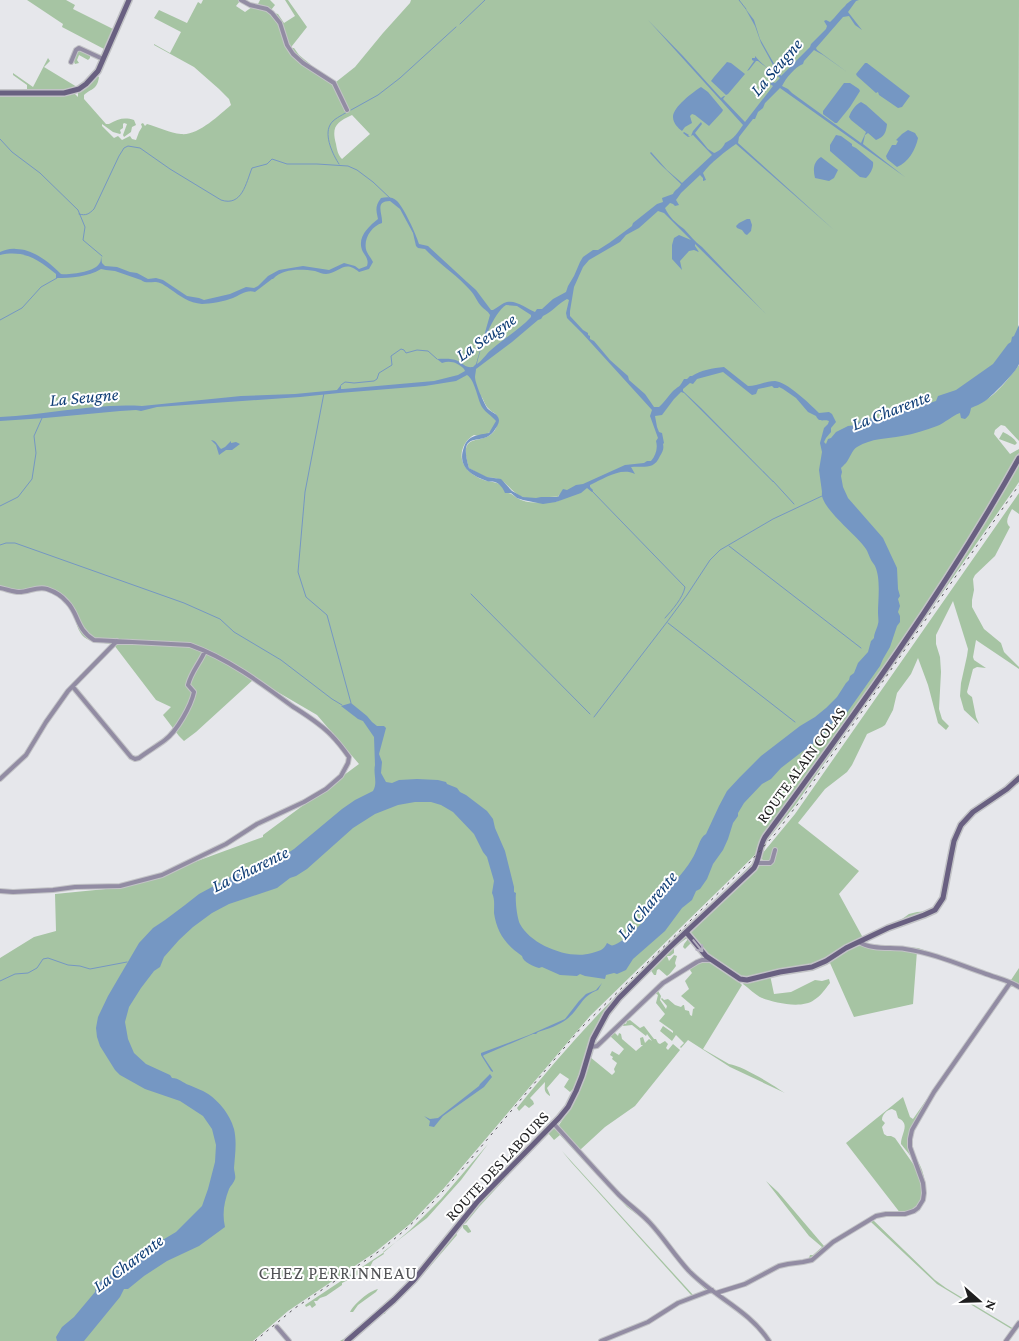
<svg xmlns="http://www.w3.org/2000/svg" width="1019" height="1341" viewBox="0 0 1019 1341" font-family="'Crimson Pro',serif">
  <rect width="100%" height="100%" fill="#e6e7eb"/>
  <!-- green -->
  <path fill="#a6c4a3" fill-rule="evenodd" d="M27,0H66L75,5L73,9L113,29L104,49L62,27L63,24Z
    M203,0H238L240,1L236,6L245,12L252,7L264,9L271,14L278,22L282,29L284,40L287,48L295,58L336,87V82L355,67L383,33L410,3L411,0H1019L1018,335L1003,356L982,380L951,398L923,411L847,434L826,450L980,403C995,397 1009,378 1019,365V441L1005,426L1001,425L995,430L994,434L1010,454L1019,449V453L999,488L1000,490L997,495L994,496L982,518L989,512L1019,460V482L796,804L762,847L765,839L920,623L972,540L979,522L944,576L945,578L941,581L939,588L929,601V604L925,606L866,694L816,763L815,766L813,767L781,811L780,815L777,816C769,828 761,838 758,852L590,1016L444,1188L410,1224L374,1253L288,1311L253,1341H0V958L34,937L56,931L55,894L126,887L263,837V835L359,764L317,715L269,687L253,680L196,732L184,741L179,736L163,715L171,707L156,700L114,645C105,642 95,644 87,639C79,635 77,625 74,616C68,603 55,588 39,589C32,590 26,593 19,593C13,593 7,590 0,590V96H33L74,93L78,97V91L90,84L97,76L99,77C97,90 92,88 84,95V99L106,124H109C118,119 124,117 134,120L136,125L132,127L131,132L124,137L123,135L127,124L124,123L123,124V128L120,130L121,133L120,134L113,132L102,124V126L114,138L118,136L122,140L130,136L132,139L136,140L139,132L142,127L141,124L143,123L145,126L147,124C158,127 170,133 181,134C198,136 219,115 231,105L229,99L219,89L194,67L154,45V44L170,53L181,32L154,18L159,10L187,23L198,2L201,4ZM352,115L370,134L342,159C338,155 337,150 336,144C331,126 337,122 352,115ZM481,396C484,400 485,406 489,409C492,413 495,412 497,416C499,420 498,424 496,428C486,449 456,427 469,468C472,470 483,476 486,477C490,478 494,477 498,479C506,481 512,493 523,497C534,501 546,496 558,497L559,495L565,493L567,496L556,502L553,500C541,503 527,504 517,498C512,495 512,493 506,493C506,492 503,486 502,486C498,482 492,482 487,481C473,477 459,467 462,451C464,444 467,439 474,435C485,439 492,431 497,423L495,416L487,410Z
    M260,0H270L275,5L271,10L258,4Z
    M285,0H288L307,27L292,46L291,48H294L299,55L310,64L311,66C301,59 293,54 288,43C282,31 284,24 274,13L278,14L284,23L295,16Z
    M80,50L90,54V58L88,60L79,55L77,60L79,63L75,64C72,58 75,56 78,51Z
    M48,58L50,61L44,67L77,87L69,89L27,91V85L13,75V73L33,87Z
    M1003,432C1009,435 1014,438 1017,443L1015,445L999,439Z
    M1019,493V514L1012,509C1009,515 1004,522 1010,527L995,556L975,575L973,579L974,590L972,600V607L984,629L1001,643L1004,652L1019,667V669L976,640L973,657L974,660L986,668L977,667L973,669L967,692L968,694L972,697L976,717L979,724L964,710L960,696L961,683L967,656L968,649L953,601L936,635V644L940,657L941,672L939,709L942,719L949,726L946,730L938,723L928,685L918,658L911,674L897,693L893,710L885,725L882,727L867,734L852,765L847,772L825,789L798,823L859,871L839,894L862,936H865L902,919L909,914L917,912L929,911L936,904L941,895L946,867L957,829L962,819L974,810L960,825L944,891L936,907L817,963L808,966L742,979L711,959L689,934L692,929L759,866L765,864L762,859V854L795,814Z
    M757,859L754,865L685,935L693,941L685,949L683,947L684,944L688,939L687,938L676,946L674,947V953L670,956H667L669,961L674,955L677,956L675,963L676,966C673,970 670,974 667,976L659,969L657,970L656,975H654L650,969L635,979H634Z
    M865,944L918,948L1011,980L1019,968V986L931,954Z
    M857,945L917,951L913,1004L854,1017L830,963L813,970L799,971Z
    M702,961H711L738,981L742,985L703,1049L729,1064C743,1066 773,1085 785,1093L730,1067L688,1040L681,1048L680,1047L684,1043L676,1035L672,1041L660,1031L663,1026L673,1033V1031L659,1021L665,1014L656,1003L658,995L655,993L658,991L661,996L660,1000L666,1009L667,1006L661,999L662,998L664,1000L668,999L675,1005L681,1007L683,1005H684L685,1010L689,1011L690,1015L692,1016L693,1009L695,1008L681,996L689,989L685,981L692,973L690,970L691,967Z
    M770,975L774,994L791,992L815,980L822,981L829,979L830,983C825,989 821,996 814,1000C802,1009 775,1003 762,998C755,995 749,988 743,984L744,982Z
    M632,981H633L602,1017L596,1028L576,1086L570,1092L564,1087L569,1079L560,1073L547,1088L550,1095V1096C543,1092 545,1088 545,1082L530,1098L533,1101L534,1104L529,1108L525,1105L519,1111L517,1108C553,1064 590,1020 632,981Z
    M630,1020L640,1028L644,1026L654,1039H656L658,1043L660,1044L665,1041L668,1044L666,1048L668,1050L673,1044L680,1050L635,1106L605,1127L580,1150L560,1128L559,1125L573,1104L585,1074L590,1057L612,1075L615,1072L614,1069L617,1063L612,1059L613,1057L610,1055L612,1051L619,1055L624,1049L610,1036L614,1032L618,1036L619,1033L621,1034L622,1039L636,1051L643,1045H641L640,1038L643,1037L645,1043L649,1039L652,1041L647,1034L646,1036L632,1025L623,1026L624,1023L626,1024L627,1021Z
    M938,1088C929,1104 906,1133 914,1152C916,1159 920,1164 922,1170C925,1179 926,1188 926,1198C925,1189 924,1182 922,1174C916,1158 906,1144 914,1128H912C907,1139 909,1147 913,1159L901,1144C901,1133 911,1124 898,1118L896,1111L892,1109C887,1110 882,1114 882,1120L885,1123L882,1127L884,1134L887,1136H891L895,1138L916,1168L919,1173L920,1181L923,1189L922,1200L919,1206L914,1210L901,1214L846,1143L903,1097L910,1117L913,1119L934,1089L916,1121V1124Z
    M552,1128L556,1129L647,1221L686,1270L708,1290L707,1291L694,1279L683,1267L651,1227L643,1219L627,1207L560,1135L554,1140L548,1133Z
    M488,1144L461,1180L427,1218L383,1252L384,1254L373,1261L370,1267L354,1277L342,1283V1285L326,1296L320,1298L317,1301H314L316,1305L312,1308L310,1305L306,1307L305,1305L383,1253L410,1230L441,1199Z
    M525,1149L526,1150L497,1179L409,1283L345,1341H340L347,1337L413,1278L465,1213L495,1178H496Z
    M562,1151L694,1296H692L571,1162Z
    M503,1177L505,1179L479,1207L466,1223L463,1225H467L471,1231V1232L468,1233L463,1228V1225L460,1228V1226L477,1204Z
    M766,1181L778,1192L824,1246L872,1216L881,1213H895H882L835,1240L815,1258L806,1260L809,1258L810,1255H813L822,1247L809,1236Z
    M873,1220L935,1280L946,1288L1014,1329L1013,1330L937,1284L872,1223L870,1221Z
    M458,1228L460,1229L456,1233L457,1235L415,1284L386,1311L385,1314H383V1313Z
    M378,1289L376,1292L358,1305L353,1312H350C354,1304 369,1291 378,1289Z"/>
  <!-- water -->
  <path fill="#7597c3" fill-rule="evenodd" d="M852,0H859L856,1L848,12L862,30L855,25L849,16L843,17L816,48L817,50L847,72L823,55L814,50L804,61L803,64C795,67 786,78 782,86L788,89L792,93L861,143L866,132L851,120L849,117C851,111 855,105 861,102L866,105L887,124C886,133 884,137 876,140L868,133L865,135L863,144L905,177L780,88L765,103L763,108L758,112L755,119H753L739,137L738,143L834,230L736,144C726,151 710,163 703,173L706,180L734,203L706,180L703,181V178L700,175L681,193L676,200L679,205L675,206L673,204L670,203L665,208C669,217 676,223 684,229C690,235 695,242 702,247L766,314L695,244V246L699,252L694,250L689,251L680,261L682,270L672,259V245L674,238L679,235L691,240L664,213L658,211L639,228L626,235L620,242L589,260L583,267L574,287L570,311V316L583,330L588,333V335L590,336V339L594,341L610,360L628,376L629,380L645,394L654,407H659C665,402 668,396 673,391C680,385 679,388 684,379H687L690,376H692C701,370 713,368 724,367L748,386C757,386 765,381 775,381C787,382 809,403 819,413L829,412L832,414L836,422L831,428V432L826,438L824,442L826,444L828,439L831,438L836,432L848,426L856,425L862,419L872,418L876,419C882,416 890,417 895,412H898L900,410C906,410 911,408 917,409L920,406L936,401L938,396L956,390L993,364L1008,344L1011,342L1012,337L1014,336L1019,325C1019,334 1019,356 1019,364C1017,371 991,397 985,401C981,404 975,406 971,408C970,414 969,416 965,419L961,418L960,413C953,415 945,423 937,426C926,430 914,434 902,436C886,439 872,438 857,447C852,450 850,458 846,463C846,463 841,468 841,468L842,472L841,476L843,487L848,498L883,538L897,568L898,589L900,596L898,599L900,606L898,612L900,616V622L897,626L890,647L883,659L880,666L846,714L838,721L833,722L820,739L814,742L810,748L803,751L781,768L771,779L762,784L744,803L738,813V816L733,823L728,839L723,850L713,864L707,879L700,889L696,891L692,900L682,908L665,931L633,959L626,970L617,974L614,973L606,975L605,979L585,976L580,974L577,976L560,975L542,967L539,968C533,966 523,962 522,956C506,945 497,933 494,913C494,906 495,899 492,893L494,881L487,857L483,852L474,834L453,812L441,805L431,802H415L398,805L375,814L353,828L307,869L296,876L290,878L277,888L229,904L212,913L193,927L179,940L164,957L160,967L154,971L141,988L129,1007L125,1022L128,1039L134,1053L146,1064L170,1075L172,1078C179,1078 183,1083 189,1085C194,1087 198,1089 203,1091C217,1098 230,1114 234,1129C237,1142 235,1155 234,1168C234,1171 236,1176 235,1179C234,1183 230,1186 229,1189C224,1202 222,1214 225,1227L199,1246L167,1261L144,1276L128,1289H124L120,1297L84,1341H57L56,1337L62,1327L74,1317L95,1292L96,1286L105,1277H108L129,1260L176,1232L202,1206L208,1189L215,1162L216,1145L212,1129L203,1116L180,1101L145,1089L120,1075L115,1070L100,1046L97,1037L96,1028L98,1017L108,996L139,943L153,928L165,920L185,905L199,894L238,873L257,869L277,860L294,849L342,809L355,800L373,791C378,783 373,774 375,765L374,737L363,721L358,719L341,706L351,703L367,716L372,722L377,726H384L386,728L379,754L382,762L381,773L386,782L392,783L399,780L417,779L438,780L446,782L447,784L457,788L460,792L466,795L487,811L493,819L495,828L505,851L514,887V892L516,893C515,900 517,918 520,924C531,945 569,960 592,953C599,951 604,950 607,943C611,945 611,946 614,945C623,942 641,925 647,917C651,912 653,906 657,901C668,887 683,875 692,859C698,850 699,838 706,834L719,806L727,791L740,777L761,756L800,726L815,717L826,708L837,697L846,683L849,680L850,676L854,673L858,663L868,652L871,641L874,638C874,633 877,629 878,624C879,621 878,617 878,613C878,599 881,579 875,566C874,564 872,562 871,560C869,556 868,552 866,549C858,536 819,507 822,492L819,470L822,452L820,443L824,428L828,424L829,421C823,419 819,423 816,416L808,412L796,398L783,389L779,387L778,388H774L772,386L758,389L756,394L752,395L723,372L697,379L693,384L690,383L683,389V391L701,408L773,481V482L684,393L681,392L674,399L662,415L655,416L657,427L659,432L662,433L664,443L663,444C664,449 663,451 660,456C654,470 645,466 631,467L635,474C620,467 604,479 590,485V487L593,490L592,492L587,488L581,493L556,502L543,504L523,500L517,498L511,493H505C503,488 500,484 495,482C492,481 489,482 487,481C470,475 457,466 464,447C468,435 479,435 489,433L496,421C491,415 486,413 482,407C477,398 475,380 467,375L456,381L425,386L339,393L300,397L157,407L141,411L136,410L120,411L45,418L0,421V417C47,415 95,403 142,406L241,396L295,394L337,390L341,385V389H343L434,381L458,375L465,371L464,369C458,363 451,360 442,363L437,359C444,359 451,358 458,361C464,364 465,368 473,367L476,364L490,315C488,311 485,310 482,307C477,302 475,295 470,290C457,275 439,264 425,249L418,248L416,246L413,233L400,209L390,201C374,201 383,214 382,223C371,226 362,241 367,252C369,256 371,258 373,262L369,269L359,272C344,259 340,273 326,274C322,274 319,272 315,271C301,269 283,268 273,279H272L255,292C247,289 240,295 233,298C226,301 209,304 202,304C189,303 180,296 170,289C167,287 163,284 160,283C153,280 148,285 141,280L115,271L106,270L101,269C88,277 71,278 56,278V274C38,259 24,250 0,255V252C5,250 11,248 16,249C33,249 49,262 61,274C70,275 94,272 99,264C101,262 101,259 101,256L102,263L105,266L117,267L130,272L137,273L148,279L156,278L163,280L187,296L199,298L204,300L230,294L246,287L254,288L258,286L268,276L279,270L303,266L329,270L344,263L355,266L359,269L367,266C369,260 366,257 363,252C356,238 368,227 378,219C376,210 375,206 381,198C386,197 392,196 397,201C404,208 416,234 419,244L428,246L467,282L476,290L491,310H493C497,308 500,305 504,303C514,298 526,308 535,312L537,309H542L553,299L566,292L568,286L574,276L580,262L583,257L593,250H598L609,243L632,226L633,223L657,204L663,202L662,198L673,194C675,189 680,188 681,184L660,164L650,153L651,152L667,170L682,183L712,155L693,135L688,137L683,133L684,132L689,135L688,136H691L693,131L701,122L702,124L695,133L708,149L714,153C718,152 724,147 725,143C734,139 738,132 743,125L648,20L683,56L721,98L724,96H725L723,99L745,122L773,86L770,84L772,82L775,83L780,78L758,61H756L749,70L747,71L754,61L752,60V58H755V56C761,63 769,70 777,75L778,74L761,43L755,26L745,8L754,20L760,39L781,76L810,47L811,44L826,29L827,26L824,21L826,20L830,22C836,17 839,11 845,6C847,3 849,2 852,0ZM567,299L569,300L566,313L567,318L582,333L652,410L650,416L658,438L656,441C658,448 656,455 651,461H647L644,463L625,465L583,484L576,485L567,490L563,489L558,497H541L536,498L523,497L512,491L501,479L487,477L469,468C457,427 482,448 494,431C496,428 499,424 499,420C498,413 492,413 488,409C484,404 475,383 475,377C475,375 476,371 476,369L512,342L538,320L541,319L543,316C552,312 559,303 567,299ZM506,305L517,306L531,315V317C519,330 504,338 491,350C486,354 483,360 477,364C480,349 493,313 506,305Z
    M727,62L731,63L745,74L728,94L726,95L711,81L714,77Z
    M865,63H867L910,96L902,107L898,108L879,95L878,92L876,93L857,76L856,74Z
    M844,83H850L859,89L860,91L850,107L837,123H835L823,114V111Z
    M701,87L708,92L723,110L722,112L709,126L695,115L692,114L690,116L692,123L685,127L682,131C678,128 673,123 673,117C673,107 693,92 701,87Z
    M908,130L915,133L918,138C916,149 908,163 897,167L887,159L886,156L892,145H896L898,141L896,140L902,134Z
    M836,135L841,136L852,144V146L856,148L873,162C874,168 870,174 866,178L860,177L830,151V145Z
    M821,157L838,170L834,178L829,181L815,178C813,170 813,162 821,157Z
    M747,219H750L752,225L751,231L747,235L745,234L742,230L737,228L736,226L739,223Z
    M211,440C217,441 217,445 221,449L225,447L231,441V443L236,442L240,444L232,450H226L219,455L216,445Z
    M602,983L598,990C581,996 580,1009 567,1019C559,1025 548,1029 538,1032L536,1034H533L484,1055L483,1056L493,1071V1072L491,1071L481,1055V1053L529,1035L565,1019L579,1001L586,994L596,990Z
    M490,1074L492,1077L484,1087L443,1116L434,1127L429,1126L430,1121L424,1116L430,1119L438,1118L479,1086L480,1084Z"/>
  <g fill="none" stroke-linecap="round" stroke-linejoin="round">
    <!-- stream -->
    <path stroke="#7597c3" stroke-width="1" d="M739,0L746,9
      M460,24L485,0
      M351,110L378,95L400,78L456,27
      M0,139L12,152L40,173L78,210L85,227L83,240L102,256
      M339,164C333,155 324,136 330,125C333,119 341,116 347,112
      M79,214C86,216 89,214 94,209L119,156L124,148L128,146L140,148L170,169L221,200C242,207 246,183 252,168L267,164L272,159L287,164H317L348,166L357,170L373,182L391,199
      M0,320L22,308L41,287L57,278
      M341,385L345,382L354,383L374,381L377,379L379,373L392,365L391,356L401,349L404,350L406,353L417,350L428,351L437,359
      M324,393L305,492L298,572L306,597L327,615L351,703
      M773,481L794,504
      M591,490L685,587C683,598 672,610 665,618
      M0,506L18,497L32,479L36,453L34,436L42,418
      M0,545L6,543H15L184,603L220,619L234,632L281,660L332,699L342,705
      M729,546L861,648
      M471,594L590,714
      M668,623L795,722
      M594,717L667,622L687,595L710,560L720,550L773,519L822,496
      M0,981L15,974L28,973L37,968L43,959L48,958L68,965L80,966L90,969L127,962"/>
    <!-- street casing -->
    <g stroke="#c2c3c6" stroke-width="6">
      <path id="street" d="M241,0L250,5L267,9L272,13L280,23L287,45L293,54L303,63L334,83L347,110
        M71,62L76,50L79,48L103,59
        M0,588C6,589 13,592 19,592C29,592 37,586 47,589C53,591 62,596 67,602C79,614 76,629 94,640L190,645C227,658 261,683 292,706C306,715 321,724 332,736C338,742 344,750 349,757L348,763L341,776L326,789L304,802L257,824L226,844L162,875L120,886L75,887L53,890L13,892L0,891
        M73,687L131,757L135,759L139,758C147,752 157,746 165,740C177,731 191,706 194,692L188,685C191,672 200,663 205,651
        M0,779L26,755L46,722L68,691L117,641
        M757,863H770L772,861L775,850
        M859,942C872,950 890,947 905,949C933,953 960,965 986,974C997,978 1010,981 1019,987
        M591,1047L597,1046L663,983L697,962L702,960H710
        M554,1124C576,1148 597,1172 619,1195C629,1205 641,1213 650,1223C664,1238 675,1256 689,1271C714,1297 749,1310 769,1341
        M716,1293L745,1284L779,1266L788,1264L803,1262L812,1260L833,1242L876,1216L886,1214H905L914,1211L918,1208L923,1200L924,1193L923,1183L910,1147V1139L912,1130L934,1092L1010,983
        M277,1327L289,1341
        M601,1341L648,1322L678,1303L712,1290
        M1006,1341L1019,1323"/>
    </g>
    <!-- secondary casing -->
    <g stroke="#c2c3c6" stroke-width="8">
      <path id="secondary" d="M0,93H64L79,89L86,84L98,71L129,0
        M686,932L706,956L740,979L747,980L780,972L812,967L826,961L846,948L888,928L924,915L935,910L943,898L951,856L954,841L961,825L973,812L1007,789L1019,778
        M347,1341L394,1300L414,1280L478,1201L559,1118L568,1107L576,1091L582,1076L593,1039L607,1013L619,998L669,948L754,868C760,858 759,847 765,837C855,714 945,591 1019,458"/>
    </g>
    <!-- street -->
    <use href="#street" stroke="#928ca3" stroke-width="4"/>
    <!-- secondary -->
    <use href="#secondary" stroke="#696081" stroke-width="5"/>
    <!-- rail -->
    <path stroke="#535355" stroke-width="1" stroke-dasharray="2.5 5" stroke-linecap="butt" d="M255,1341L295,1308L381,1250L405,1230L424,1212L454,1179L580,1029L748,864L776,833L800,801L1019,485"/>
  </g>
  <!-- one-way arrows -->
  <defs><path id="oneway-shaft" d="M-6 0H5M1.5-3L5.5 0L1.5 3" fill="none" stroke-width="1.6" stroke-linecap="round" stroke-linejoin="round" transform="scale(1.25)"/></defs>
  <use stroke="#b4b0c0" href="#oneway-shaft" transform="translate(698 946) rotate(51)"/>
  <g text-anchor="middle" dominant-baseline="central" stroke-width="4" stroke-linejoin="round" paint-order="stroke">
    <!-- street labels -->
    <g font-size="16" fill="#1e1e1f" stroke="#fff">
      <text transform="translate(801 765) rotate(-54)">ROUTE ALAIN COLAS</text>
      <text transform="translate(497 1166) rotate(-47)">ROUTE DES LABOURS</text>
    </g>
    <!-- water labels -->
    <g font-size="18" font-style="italic" fill="#103e76" stroke="#fff">
      <text transform="translate(776 67) rotate(-49)">La Seugne</text>
      <text transform="translate(486 337) rotate(-35)">La Seugne</text>
      <text transform="translate(84 397) rotate(-5)">La Seugne</text>
      <text transform="translate(891 410) rotate(-21)">La Charente</text>
      <text transform="translate(250 869) rotate(-26)">La Charente</text>
      <text transform="translate(647 905) rotate(-50)">La Charente</text>
      <text transform="translate(128 1263) rotate(-37)">La Charente</text>
    </g>
    <!-- neighbourhood labels -->
    <g font-size="18" letter-spacing="1" fill="#535457" stroke="#fff">
      <text x="338" y="1273">CHEZ PERRINNEAU</text>
    </g>
  </g>
  <!-- north arrow -->
  <g transform="translate(979 1301) rotate(110)" stroke="#ffffff" stroke-width="4" paint-order="stroke">
  <path d="M0-4L9 19L0 12L-9 19Z" fill="#1e1e1f"/>
  <text y="-8" font-size="14" font-weight="bold" text-anchor="middle" fill="#1e1e1f">N</text>
  </g>
</svg>
